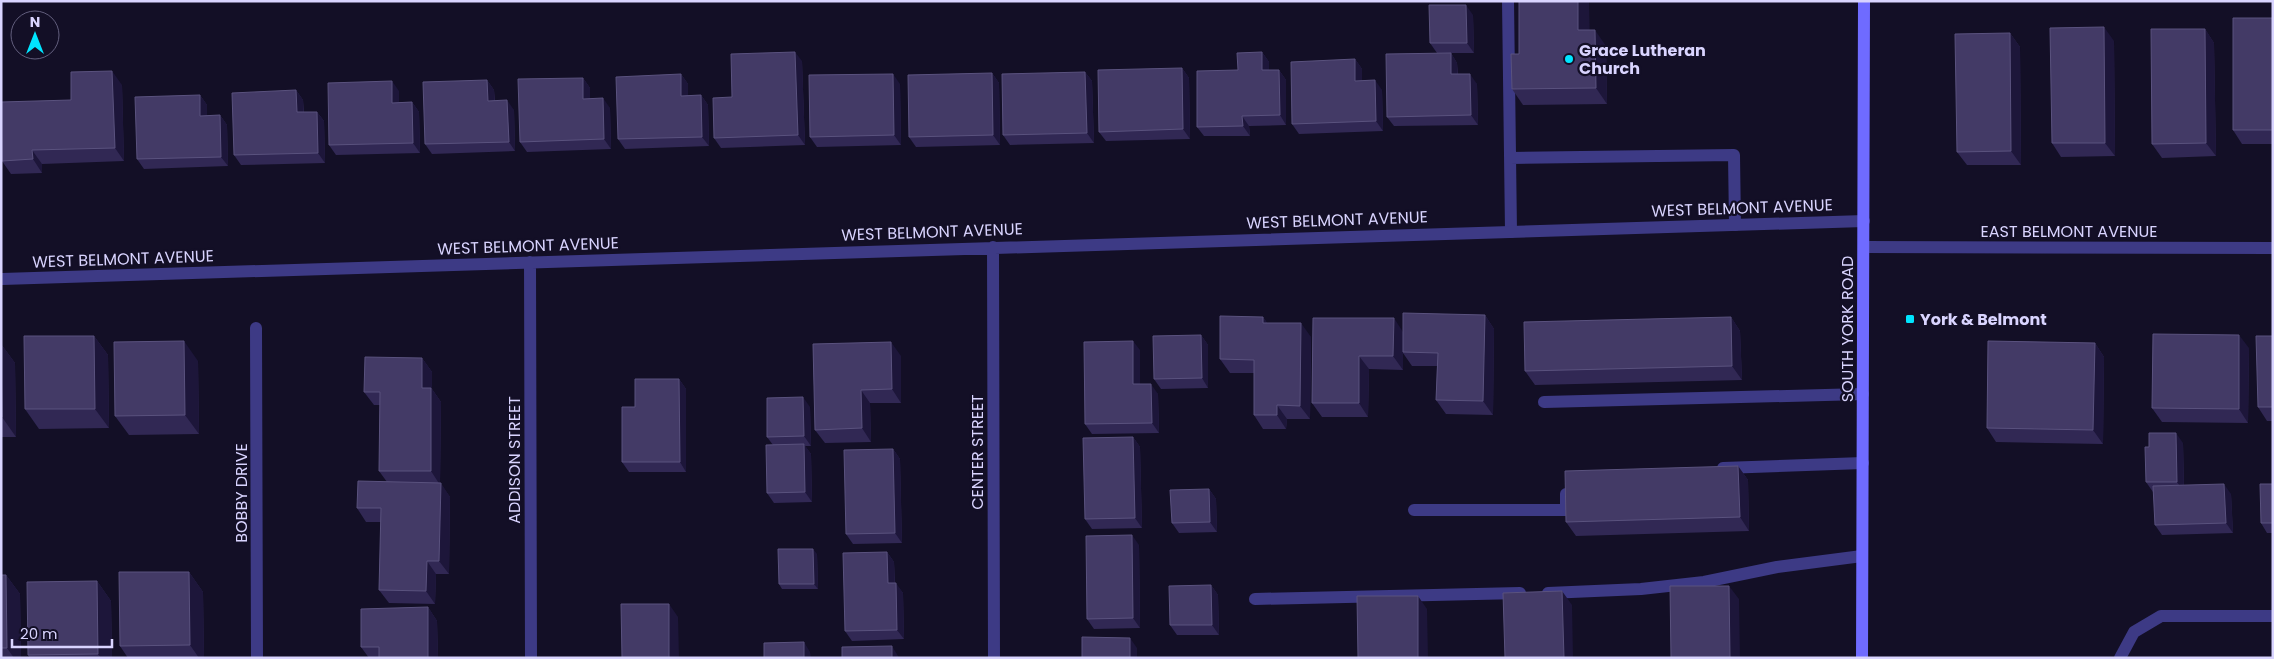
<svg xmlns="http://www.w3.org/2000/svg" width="2274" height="659" viewBox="0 0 2274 659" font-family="Poppins,sans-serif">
  <rect width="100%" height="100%" fill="#130f26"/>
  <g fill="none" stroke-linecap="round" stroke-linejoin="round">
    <!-- lane -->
    <path stroke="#3d3a85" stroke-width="12" d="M1508,1L1511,232
      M1510,158L1734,155L1735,225
      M1544,402L1863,394
      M1723,468L1863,463
      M1414,510H1566V494
      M2120,658L2134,632L2161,616H2273"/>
    <!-- street -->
    <path stroke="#3d3a85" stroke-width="12" d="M993,247L994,658
      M1864,247L2273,248
      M530,262L531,658
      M2,279L1864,221
      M256,328L257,658
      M1548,593L1641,589L1704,582L1777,567L1862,556
      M1255,599L1520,593"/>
    <!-- secondary -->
    <path stroke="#6f6bff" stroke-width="12" d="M1862,658L1864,1"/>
  </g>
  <!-- wall -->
  <path fill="#312854" d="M1473,15L1474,53H1437L1430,43Z
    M2273,18V144H2242L2233,130Z
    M2205,29L2214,43L2216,156L2162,158L2152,144Z
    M1590,30L1606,46L1607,104L1523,105L1512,89L1519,54Z
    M2010,33L2020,47L2021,165H1967L1957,152Z
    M2114,41L2115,156L2061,157L2052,143Z
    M1262,52L1269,62V70H1279L1286,80V125L1249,126L1250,136H1204L1197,127L1238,70Z
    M1451,53L1457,63L1458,74L1477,84L1478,125L1394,126L1387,117Z
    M1355,59L1362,69V81L1382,90L1383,131L1299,134L1292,124Z
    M802,61L805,145L721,148L714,138L732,97Z
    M1182,68L1189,78L1190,139L1106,141L1099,132Z
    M1085,72L1092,81L1094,143L1010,145L1003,135Z
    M992,73L999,83L1000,145L916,147L909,137Z
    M681,74L688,84V96L701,95L708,105L709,146L625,149L618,139Z
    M583,78L590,88V99L610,108L611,149L527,152L520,142Z
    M487,80L494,90L495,101L514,110L515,151L432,154L425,144Z
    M900,84L901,145L817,147L810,137Z
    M122,85L124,161L42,164V173L11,174L2,161L71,100Z
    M296,90L303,100L304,112H317L324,121L325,163L241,165L234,155Z
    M399,91V102H412L419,112L420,153L336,155L329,145Z
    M200,95L207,105V116L220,115L227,125L228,166L144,169L137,159Z
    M1485,315L1494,329L1493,415L1446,414L1436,400L1437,366H1412L1403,353V370L1369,369L1368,417H1322L1312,403L1313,318L1403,332Z
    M1263,317L1267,323L1311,337L1310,419H1287L1286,429H1263L1254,415V373H1230L1220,359Z
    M1731,317L1740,331L1742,380L1535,385L1525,371Z
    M1201,335L1208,345V388L1161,389L1154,379Z
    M94,336L108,355L109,428L39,429L25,409Z
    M2273,336V421H2267L2258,407Z
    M2095,343L2104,357L2103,444L1996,442L1987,428Z
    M1,344L15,363L16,437H1Z
    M813,344L901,356V403H870L871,442L825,443L815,430Z
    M2249,348L2248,423L2162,422L2152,408Z
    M1140,350V384L1158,394L1159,433L1092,434L1085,424Z
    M422,358L432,372V389L441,402L440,483L450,497L449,574H436L435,604L389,603L379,590L381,522H366L357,508L387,482L379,471L380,405H374L364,392Z
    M198,361L199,434L129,435L115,416Z
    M679,379L686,389V472H629L622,462L635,407Z
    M810,407L811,446H805L811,454L812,502L774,503L767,493L773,445L767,437Z
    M1133,437L1140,447L1142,528L1092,529L1085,519Z
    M2183,443L2184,485L2231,494L2233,533L2162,535L2155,525L2154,492H2153L2146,482L2149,447Z
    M893,449L900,459L902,543L853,544L846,534Z
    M1738,466L1748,480L1749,531L1576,536L1566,522Z
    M2273,484V533H2267L2261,523Z
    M1209,489L1216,499L1217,532L1179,533L1172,523Z
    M1139,545L1140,628L1094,629L1087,619Z
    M887,552L894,562L895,583L903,593L904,639L852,641L845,631Z
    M817,554L818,589H782L779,584Z
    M189,572L203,592L204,658H128L120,646Z
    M1,575H6L20,594L21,658H1Z
    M97,581L111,601L112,658H30L28,655Z
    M1211,585L1218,595L1219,635H1177L1170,625Z
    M428,607L437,621L438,658H369L361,647Z"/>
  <!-- shaded-wall -->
  <path fill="#1d163a" d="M1578,1H1589L1590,46L1578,30Z
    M1466,5L1473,15L1474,53L1467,43Z
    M2104,27L2114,41L2115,156L2105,143Z
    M2205,29L2214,43L2216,156L2206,143Z
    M1595,30L1606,46L1607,104L1596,88Z
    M2010,33L2020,47L2021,165L2011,151Z
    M795,52L802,61L805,145L798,135Z
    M1262,52L1269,62V80L1262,70Z
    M1451,53L1457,63L1458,84L1451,74Z
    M1355,59L1362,69V91L1355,81Z
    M1182,68L1189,78L1190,139L1183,129Z
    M1279,70L1286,80V125L1280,115Z
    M112,71L122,85L124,161L115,148Z
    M1085,72L1092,81L1094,143L1087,133Z
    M992,73L999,83L1000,145L993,135Z
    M681,74L688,84V106L681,96Z
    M893,74L900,84L901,145L894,135Z
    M1470,74L1477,84L1478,125L1471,115Z
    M583,78L590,88V109L583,99Z
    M487,80L494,90L495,111L488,101Z
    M1375,80L1382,90L1383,131L1376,121Z
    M392,81L399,91V113L392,103Z
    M296,90L303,100L304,122L297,112Z
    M200,95L207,105V126L200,116Z
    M701,95L708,105L709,146L702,137Z
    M603,98L610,108L611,149L604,139Z
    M507,100L514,110L515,151L509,142Z
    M412,102L419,112L420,153L413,143Z
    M317,112L324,121L325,163L318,153Z
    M220,115L227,125L228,166L221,157Z
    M1242,116L1249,126L1250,136L1243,126Z
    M32,150L42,164V173L33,159Z
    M1485,315L1494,329L1493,415L1483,401Z
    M1263,317L1272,330L1263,323Z
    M1731,317L1740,331L1742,380L1732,366Z
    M1394,318L1403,332V370L1393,356Z
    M1301,323L1311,337L1310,419L1300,406Z
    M1201,335L1208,345V388L1202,378Z
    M2239,335L2249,348L2248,423L2239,409Z
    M94,336L108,355L109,428L95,409Z
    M184,341L198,361L199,434L185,415Z
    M1133,341L1140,350V394L1133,384Z
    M891,342L901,356V403L892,389Z
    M2095,343L2104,357L2103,444L2093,430Z
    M1,344L15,363L16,437L2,417Z
    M1359,356L1369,369L1368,417L1359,403Z
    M422,358L432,372V389L441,402L440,485L431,471L422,388Z
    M679,379L686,389V472L680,462Z
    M1151,384L1158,394L1159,433L1152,423Z
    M861,390L870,403L871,442L862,428Z
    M803,397L810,407L811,446L804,436Z
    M1277,405L1287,419L1286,429L1277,415Z
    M2176,433L2183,443L2184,492L2177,482Z
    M1133,437L1140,447L1142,528L1135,518Z
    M804,444L811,454L812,502L805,492Z
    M893,449L900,459L902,543L895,533Z
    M1738,466L1748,480L1749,531L1740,517Z
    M441,483L450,497L449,574L439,561Z
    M2224,484L2231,494L2233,533L2226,523Z
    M1209,489L1216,499L1217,532L1210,522Z
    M1132,535L1139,545L1140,628L1133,618Z
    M813,549L817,554L818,589L814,584Z
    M887,552L894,562L895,593L888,583Z
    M427,561L436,574L435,604L426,591Z
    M189,572L203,592L204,658H199L190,645Z
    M6,575L20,594L21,658H14L7,648Z
    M97,581L111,601L112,658H101L98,654Z
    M896,583L903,593L904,639L897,630Z
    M1211,585L1218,595L1219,635L1212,625Z
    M1729,586L1739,599L1740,658H1730Z
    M1562,591L1572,605L1573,658H1564Z
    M1418,596L1427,609L1428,658H1418Z
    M669,604L678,617L679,658H669Z
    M428,607L437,621L438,658H428Z
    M1130,638L1137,648V658H1130Z
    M804,642L810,652L811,658H804Z
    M892,646L898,656L899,658H892Z"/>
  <!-- building -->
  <path fill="#433a66" stroke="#5a527e" d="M1519,1H1578V30H1595L1596,88L1512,89L1511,54H1519Z
    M1429,5H1466L1467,43H1430Z
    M2233,18H2273V130H2233Z
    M2104,27L2105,143H2052L2050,28Z
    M2151,29H2205L2206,143L2152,144Z
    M2010,33L2011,151L1957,152L1955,34Z
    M795,52L798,135L714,138L713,98L732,97L731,54Z
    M1262,52V70H1279L1280,115L1242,116L1243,126L1197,127V71L1238,70L1237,53Z
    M1451,53V74H1470L1471,115L1387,117L1386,54Z
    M1355,59V81L1375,80L1376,121L1292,124L1291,62Z
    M1182,68L1183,129L1099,132L1098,70Z
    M112,71L115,148L32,150L33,159L2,161L1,102L71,100V72Z
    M1085,72L1087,133L1003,135L1002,74Z
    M992,73L993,135L909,137L908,75Z
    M681,74V96L701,95L702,137L618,139L616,77Z
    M893,74L894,135L810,137L809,75Z
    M583,78V99L603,98L604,139L520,142L518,79Z
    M487,80L488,101L507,100L509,142L425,144L423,82Z
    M392,81V103L412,102L413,143L329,145L328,83Z
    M296,90L297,112H317L318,153L234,155L232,93Z
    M200,95V116L220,115L221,157L137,159L135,97Z
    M1403,313L1485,315L1483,401L1436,400L1438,353L1403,352Z
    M1220,316L1263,317V323H1301L1300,406L1277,405V415H1254V360L1220,359Z
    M1731,317L1732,366L1525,371L1524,322Z
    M1313,318H1394L1393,356H1359V403H1312Z
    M2153,334L2239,335V409L2152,408Z
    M1201,335L1202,378L1154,379L1153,336Z
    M24,336H94L95,409H25Z
    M2256,336H2273V407H2258Z
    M184,341L185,415L115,416L114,342Z
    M1133,341V384H1151L1152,423L1085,424L1084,342Z
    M1988,341L2095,343L2093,430L1987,428Z
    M891,342L892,389L861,390L862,428L815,430L813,344Z
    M1,350L2,417H1Z
    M365,357L422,358V388H431V471H379L380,392H364Z
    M635,379H679L680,462H622V407H635Z
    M803,397L804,436L767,437V398Z
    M2149,433H2176L2177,482H2146L2145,447H2149Z
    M1133,437L1135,518L1085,519L1083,438Z
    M804,444L805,492L767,493L766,445Z
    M893,449L895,533L846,534L844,450Z
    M1738,466L1740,517L1566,522L1565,471Z
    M358,481L441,483L439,561H427L426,591L379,590L381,508H357Z
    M2224,484L2226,523L2155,525L2153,486Z
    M2260,484H2273V523H2261Z
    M1209,489L1210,522L1172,523L1170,490Z
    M1132,535L1133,618L1087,619L1086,536Z
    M778,549H813L814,584H779Z
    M887,552L888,583H896L897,630L845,631L843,553Z
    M119,572H189L190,645L120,646Z
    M1,575H6L7,648H1Z
    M97,581L98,654L28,655L27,582Z
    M1211,585L1212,625H1170L1169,586Z
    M1670,586H1729L1730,658H1671Z
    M1562,591L1564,658H1505L1503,593Z
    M1357,596H1418V658H1358Z
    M621,604H669V658H622Z
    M428,607V658H379V647H361V609Z
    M1082,637L1130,638V658H1082Z
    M804,642V658H764V643Z
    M892,646V658H842V647Z"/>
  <!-- markers -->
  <g fill="#00e5ff" stroke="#130f26" stroke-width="2">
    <circle cx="1569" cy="59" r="5"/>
    <rect x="1905" y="314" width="10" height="10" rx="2.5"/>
  </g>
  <g text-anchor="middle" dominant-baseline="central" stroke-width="4.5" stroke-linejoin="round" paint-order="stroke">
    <!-- poi labels -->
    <g font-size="16" font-weight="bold" fill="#d9d4ff" stroke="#130f26" text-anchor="start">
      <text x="1579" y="50">Grace Lutheran<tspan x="1579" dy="18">Church</tspan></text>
      <text x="1920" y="319">York &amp; Belmont</text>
    </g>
    <!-- street labels -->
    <g font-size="16" fill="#d9d4ff" stroke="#130f26">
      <text transform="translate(1742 208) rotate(-2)">WEST BELMONT AVENUE</text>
      <text transform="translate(1337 220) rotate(-2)">WEST BELMONT AVENUE</text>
      <text x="2069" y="231">EAST BELMONT AVENUE</text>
      <text transform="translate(932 232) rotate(-2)">WEST BELMONT AVENUE</text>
      <text transform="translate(528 246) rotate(-2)">WEST BELMONT AVENUE</text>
      <text transform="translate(123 259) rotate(-2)">WEST BELMONT AVENUE</text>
      <text transform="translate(1847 329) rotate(-90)">SOUTH YORK ROAD</text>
      <text transform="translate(977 452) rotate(-90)">CENTER STREET</text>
      <text transform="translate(514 460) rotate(-90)">ADDISON STREET</text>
      <text transform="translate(241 493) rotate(-90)">BOBBY DRIVE</text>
    </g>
  </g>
  <!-- border -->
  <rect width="2274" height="659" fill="none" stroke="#d9d4ff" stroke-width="5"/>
  <!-- north arrow -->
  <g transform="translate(35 35)"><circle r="24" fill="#130f26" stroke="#625e7d"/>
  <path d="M0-4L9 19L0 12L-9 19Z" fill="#00e5ff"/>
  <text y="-8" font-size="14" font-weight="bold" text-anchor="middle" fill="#d9d4ff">N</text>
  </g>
  <!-- scale -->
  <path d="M12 639v8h100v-8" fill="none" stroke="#d9d4ff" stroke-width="2.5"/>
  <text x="20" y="639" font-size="15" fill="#d9d4ff" stroke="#130f26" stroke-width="4" paint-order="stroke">20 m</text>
</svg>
